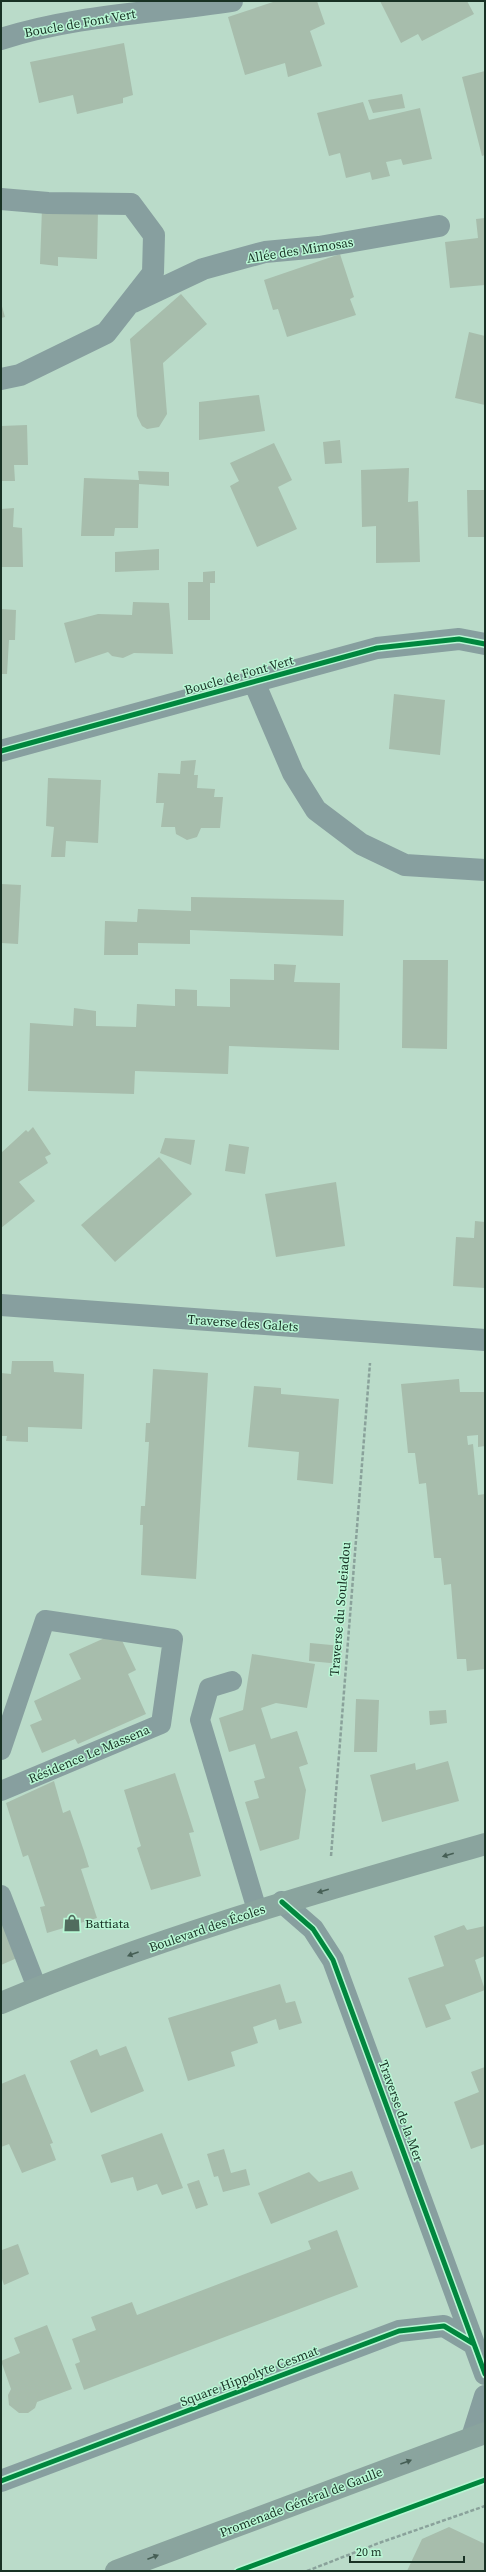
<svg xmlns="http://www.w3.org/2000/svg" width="486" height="2572" viewBox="0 0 486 2572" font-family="'Source Serif 4',serif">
  <rect width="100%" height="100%" fill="#badbc9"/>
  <!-- building -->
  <path fill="#a7bdac" d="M276,1H317L325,24L310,31L322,66L288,77L285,63L245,75L228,17Z
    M380,1H467L474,14L422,41L418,34L401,43Z
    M124,43L133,95L123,98V103L77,114L73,95L39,103L30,62Z
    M485,71V155L482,156L462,77Z
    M402,94L405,108L373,113L368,100Z
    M363,102L369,120L420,108L432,159L403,165L401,159L386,162L390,176L372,180L370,172L346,178L340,153L329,156L317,113Z
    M42,208L98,210L97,259L58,257V266L40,264Z
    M485,218V285L450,288L445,242L478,238L476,219Z
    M340,254L354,297L350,299L356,315L287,337L278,309L273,310L264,280Z
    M181,294L207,324L163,363L167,414L159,427L147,429L142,426L137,416L130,339Z
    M1,303L5,317L1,318Z
    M469,332L485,336V405L455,398Z
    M259,395L265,431L199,440V402Z
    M27,425L28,465H14L15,481H1V426Z
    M340,440L342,463L325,464L323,442Z
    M274,443L292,480L278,487L297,529L257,547L230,486L239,481L230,463Z
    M409,468L408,502L418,501L420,562L376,563V526L362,527L361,470Z
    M138,471L169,472V486L139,484L138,528H115L114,536H81L84,478L139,480Z
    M467,490H485V537H468Z
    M14,508L13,527L22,528L23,567H1V509Z
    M159,549V570L115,572V552Z
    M215,571V583H210V620H188V582H203V572Z
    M133,602L169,603L173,654L134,653L123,658L112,656L108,652L75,663L64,623L98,614L132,615Z
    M1,609L16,610L15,640H9L7,674H1Z
    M394,694L445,700L440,755L389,749Z
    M196,760L194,775H198L197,788L215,789L214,797H223L220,828H201L197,837L187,840L176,834L175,827H161L164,803H156L158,773L180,774L181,761Z
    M48,778L101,780L98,843L66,841L65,857H51L54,827L46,826Z
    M1,884L21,885L18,944L1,943Z
    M191,897L344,900L343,936L190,930V944L138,943V955H104L105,921L137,922L138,909L191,911Z
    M403,960H448L447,1049L402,1048Z
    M274,964L296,965L294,982L340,983L339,1050L229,1046L228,1074L135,1071L134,1094L28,1091L30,1023L73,1026L74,1008L96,1011V1026L136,1027L137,1004L175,1006V989L197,990V1006L230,1007V979L274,980Z
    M33,1127L51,1154L45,1157L48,1163L19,1182L35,1201L1,1228V1153L26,1130L28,1132Z
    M165,1138L195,1140L191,1165L160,1153Z
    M229,1144L249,1147L245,1174L225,1171Z
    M159,1157L192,1194L115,1262L81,1225Z
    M336,1182L345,1246L276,1257L265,1194Z
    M475,1221L485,1222V1288L453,1286L456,1237L474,1238Z
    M12,1361H53L54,1372L84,1374L82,1429L28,1427V1442L6,1441L7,1436H1V1373L11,1374Z
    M153,1369L208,1373L196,1579L141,1575L143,1525H140L141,1506H145L149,1442H145L146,1423H150Z
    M459,1379L460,1392H485V1446L478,1447V1435L467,1436L468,1445L473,1444L478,1495L485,1494V1669L467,1671L466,1659H457L451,1584L444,1585L441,1558H434L426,1483L419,1484L415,1453H408L401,1384Z
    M254,1386L281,1388V1394L339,1399L333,1484L297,1480L299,1452L248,1447Z
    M118,1632L136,1670L128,1674L146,1714L78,1744L75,1739L42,1753L30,1725L42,1720L34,1701L81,1679L69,1654Z
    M310,1643L342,1646L341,1664L309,1661Z
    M252,1654L315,1664L307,1708L276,1703L261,1708L271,1739L297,1731L308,1764L299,1767L306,1790L299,1839L260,1851L245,1802L259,1798L254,1781L265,1778L255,1744L229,1752L219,1718L243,1710Z
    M356,1699L379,1700L377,1752H354Z
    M446,1710L447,1723L430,1725L429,1711Z
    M448,1761L459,1801L382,1822L370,1775L415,1763L416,1770Z
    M175,1773L194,1832L189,1833L201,1876L151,1890L137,1848L141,1846L124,1790Z
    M54,1781L63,1813L70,1810L84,1851L89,1867L81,1869L97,1918L47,1933L40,1907L45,1906L28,1855L23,1857L6,1803Z
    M1,1910L17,1958L1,1965Z
    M464,1925L467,1930L485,1926V1956L475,1960L485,1990L445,2005L451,2019L426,2028L408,1978L444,1966L434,1936Z
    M280,1984L286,2003L295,2001L302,2023L279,2030L276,2019L253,2027L258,2043L231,2052L235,2066L188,2081L168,2018Z
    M126,2046L144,2091L91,2113L70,2061L97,2049L100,2056Z
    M485,2067V2144L471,2149L454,2102L479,2092L471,2072Z
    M25,2074L53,2143L50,2144L56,2160L22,2173L9,2144L1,2147V2084Z
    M162,2133L183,2188L162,2195L157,2184L137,2191L133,2177L111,2183L101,2155Z
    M224,2149L231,2173L246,2169L250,2185L223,2192L218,2176L214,2177L207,2154Z
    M352,2171L359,2189L271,2224L258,2193L309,2172L319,2182Z
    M199,2180L208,2205L196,2209L187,2184Z
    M337,2230L358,2287L84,2390L75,2364L80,2362L72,2339L96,2330L91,2317L132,2302L137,2315L311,2249L308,2241Z
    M18,2244L29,2274L4,2285L1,2276V2247L2,2250Z
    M47,2325L72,2389L37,2402L35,2408L28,2413H19L9,2405L8,2395L11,2389L1,2361L20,2353L14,2338Z
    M449,2527L485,2544V2571H407L422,2539Z"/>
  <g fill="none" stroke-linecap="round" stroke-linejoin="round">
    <!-- path -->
    <path stroke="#8aa29b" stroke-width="2.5" stroke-dasharray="4 2" stroke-linecap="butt" d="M331,1856L370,1363
      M307,2571L379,2543L485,2506"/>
    <!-- service -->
    <path stroke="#879f9f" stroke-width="20" d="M232,1681L209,1688L200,1720L257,1910
      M1,1750L45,1620L173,1639L161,1724L1,1791
      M1,1895L37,1988"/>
    <!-- minor -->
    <path stroke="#879f9f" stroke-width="22" d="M1,39C76,15 155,13 232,1
      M1,199L48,203L131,204L154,235L153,273L106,333L20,375L1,379
      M133,302L203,269L265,252L319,247L439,226
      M254,682L293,773L316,810L361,844L405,865L485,870
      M1,751L377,648L459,639L485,644
      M1,1305L485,1340
      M282,1902L313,1929L333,1960L474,2344
      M472,2437L485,2396
      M1,2481L399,2331L444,2326L474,2344L485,2374"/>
    <!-- primary -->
    <path stroke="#8aa49e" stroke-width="22" d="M1,2003C157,1937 322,1891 485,1844
      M116,2571L485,2433"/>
    <!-- cycleway casing -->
    <g stroke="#b9f7d5" stroke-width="8">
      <path id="cycleway" d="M1,751L377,648L459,639L485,644
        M282,1902L313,1929L333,1960L474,2344
        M1,2481L399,2331L444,2326L474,2344L485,2374
        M238,2571L485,2480"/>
    </g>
    <!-- cycleway -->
    <use href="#cycleway" stroke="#00873e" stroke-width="5"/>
  </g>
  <!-- one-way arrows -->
  <defs><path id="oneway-solid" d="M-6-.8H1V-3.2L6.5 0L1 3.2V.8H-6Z"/></defs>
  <g fill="#465f55">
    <use href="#oneway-solid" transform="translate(448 1855) rotate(164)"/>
    <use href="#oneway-solid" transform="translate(323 1891) rotate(164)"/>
    <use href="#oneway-solid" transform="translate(133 1954) rotate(160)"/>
    <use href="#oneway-solid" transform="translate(406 2462) rotate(-20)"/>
    <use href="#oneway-solid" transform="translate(153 2557) rotate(-21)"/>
  </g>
  <!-- icons -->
  <defs>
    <g id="shop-bare" transform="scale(1.38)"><path d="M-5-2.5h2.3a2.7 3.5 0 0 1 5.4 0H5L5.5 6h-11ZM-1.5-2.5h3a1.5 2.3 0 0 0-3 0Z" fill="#516c5e" stroke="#b9f7d5" stroke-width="2.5" paint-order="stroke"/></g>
  </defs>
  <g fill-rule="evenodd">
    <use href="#shop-bare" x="72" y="1923"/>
  </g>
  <g text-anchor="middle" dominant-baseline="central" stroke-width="3" stroke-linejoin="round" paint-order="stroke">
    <!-- street labels -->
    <g font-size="13" fill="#183124" stroke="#b9f7d5">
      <text transform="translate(80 23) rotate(-10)">Boucle de Font Vert</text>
      <text transform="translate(300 250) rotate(-9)">Allée des Mimosas</text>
      <text transform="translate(239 675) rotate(-16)">Boucle de Font Vert</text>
      <text transform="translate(243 1323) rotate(4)">Traverse des Galets</text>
      <text transform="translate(340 1609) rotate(-85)">Traverse du Souleiadou</text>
      <text transform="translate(89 1754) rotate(-23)">Résidence Le Massena</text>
      <text transform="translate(207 1928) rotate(-19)">Boulevard des Écoles</text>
      <text transform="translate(401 2111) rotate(70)">Traverse de la Mer</text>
      <text transform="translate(249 2376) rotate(-21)">Square Hippolyte Cesmat</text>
      <text transform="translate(301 2502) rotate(-21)">Promenade Général de Gaulle</text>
    </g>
    <!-- poi labels -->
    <g font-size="13" fill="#183124" stroke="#b9f7d5" text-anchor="start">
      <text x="85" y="1923">Battiata</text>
    </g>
  </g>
  <!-- border -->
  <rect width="486" height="2572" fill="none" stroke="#183124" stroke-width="4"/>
  <!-- scale -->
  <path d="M350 2556v6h114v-6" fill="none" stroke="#183124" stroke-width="2"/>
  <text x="356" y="2556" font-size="12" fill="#183124" stroke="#b9f7d5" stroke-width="3" paint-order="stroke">20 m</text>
</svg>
